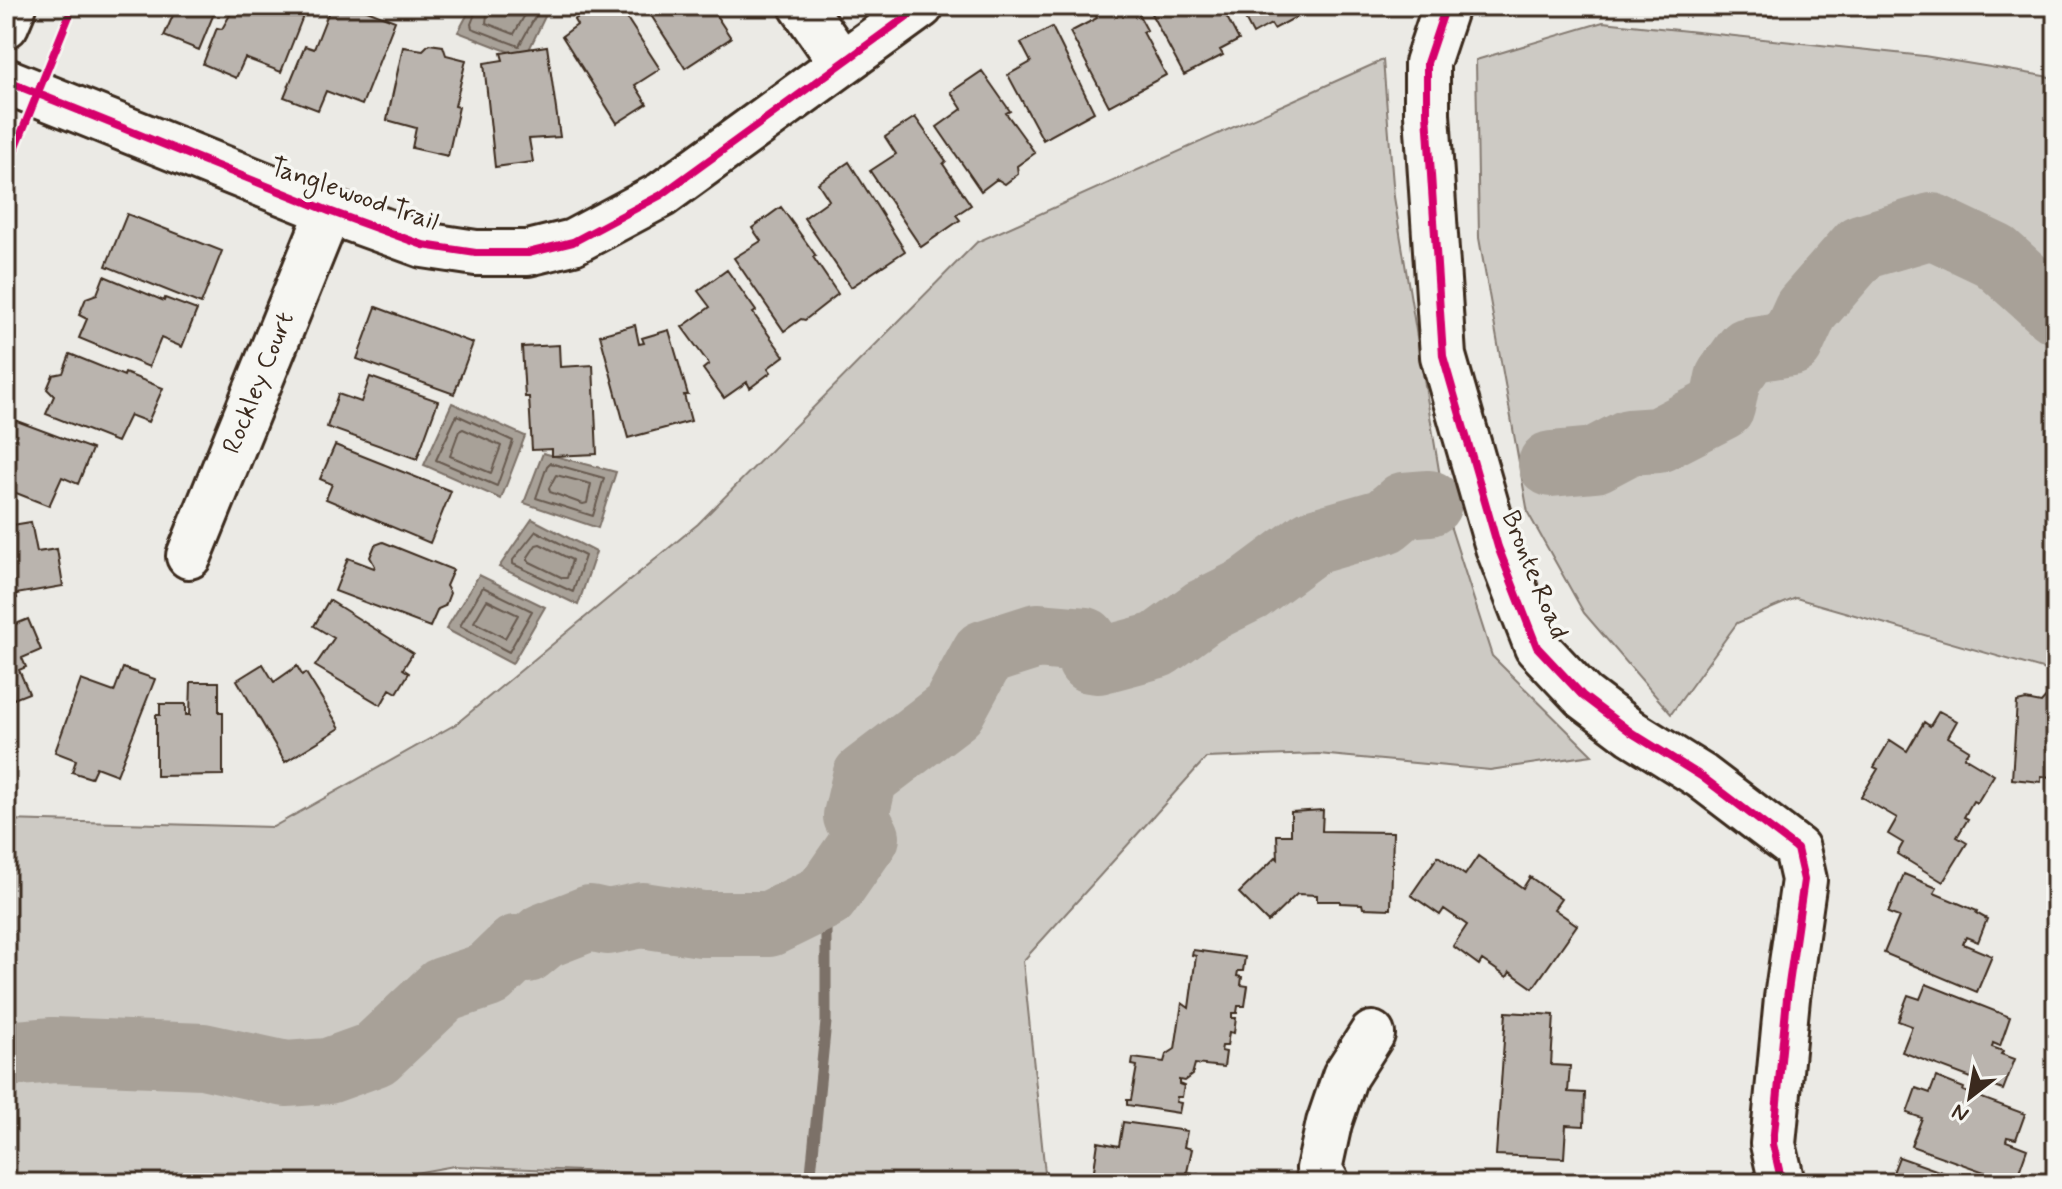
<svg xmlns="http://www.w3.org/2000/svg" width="2062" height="1189" viewBox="0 0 2062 1189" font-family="Mynerve,sans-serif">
  <rect width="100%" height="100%" fill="#ebeae5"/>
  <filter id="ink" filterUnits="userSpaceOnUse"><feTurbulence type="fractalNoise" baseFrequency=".0125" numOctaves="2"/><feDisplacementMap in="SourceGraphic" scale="16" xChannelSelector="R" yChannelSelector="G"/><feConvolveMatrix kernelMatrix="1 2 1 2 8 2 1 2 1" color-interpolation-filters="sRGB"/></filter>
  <g filter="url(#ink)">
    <!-- green -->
    <path fill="#cdcac4" stroke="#847a71" stroke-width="2" d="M1603,22L1924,56L2056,78V673L1796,598L1737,623L1671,714L1584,613L1528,513L1479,238L1476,60Z
      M1383,60L1394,197L1446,513L1492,656L1592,755L1490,770L1318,754L1206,758L1023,961L1046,1183H658V1174L454,1166L360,1183H6V820L273,827L456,724L698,524L977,242Z"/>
    <!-- water -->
    <path fill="#a8a198" stroke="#7c7167" stroke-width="2" d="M472,6H550L525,58L458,32Z
      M1726,6H1775L1772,17Z
      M452,403L525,436L501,499L424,465Z
      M543,453L616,472L598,528L524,503Z
      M532,519L596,552L578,605L499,567Z
      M479,575L545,607L512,664L446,629Z"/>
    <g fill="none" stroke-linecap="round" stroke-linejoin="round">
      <!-- shore -->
      <path stroke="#675a4f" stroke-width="2" d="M478,6L471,24L472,28L519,46L541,6
        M488,6L486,23L514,34L530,6
        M457,415L513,441L497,486L436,460Z
        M463,429L501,446L491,473L450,456L459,431Z
        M550,463L604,478L593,516L536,498L547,466Z
        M556,475L591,484L587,503L583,504L550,492L549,488Z
        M536,531L585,556L573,592L513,564V560Z
        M540,544L572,560L567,578H563L528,561V557L536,545Z
        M483,587L532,611L509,652L460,626Z
        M487,600L518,615L505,638L474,622Z"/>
      <!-- stream -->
      <path stroke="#7c7167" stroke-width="11" d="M810,1183L826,1022V896"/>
      <!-- river -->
      <path stroke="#a8a198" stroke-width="66" d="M1551,464L1595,460L1629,442L1658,440L1722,407L1728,378L1748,350L1791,343L1806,310L1861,247L1932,226L1995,256L2056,311
        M6,1054L53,1050L203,1056L286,1074L328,1071L375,1054L443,990L488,975L516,948L527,950L544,936L590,918L608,922L642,915L702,924H769L826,896L867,837L856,816L865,777L953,710L984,653L1037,636L1085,640L1090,660L1098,661L1158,645L1203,612L1249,589L1312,542L1385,521L1404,505L1429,503"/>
    </g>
    <!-- building -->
    <path fill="#bab4ae" stroke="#3b2a1e" stroke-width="2" d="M144,6H170L166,15Z
      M177,6H217L199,50L164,36Z
      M235,6H307L281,72L245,58L236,78L203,64L217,28L222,29Z
      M331,6L351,10L352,6H357L395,21L362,105L326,91L318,110L284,97L305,46L314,49Z
      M595,6H619L660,69L635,85L647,104L617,123L562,36L577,25L574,20Z
      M645,6H710L731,38L685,68Z
      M1091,6H1134L1147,30L1143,32L1166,75L1109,106L1070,32L1097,18Z
      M1147,6H1221L1239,40L1220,50L1223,55L1184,75Z
      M1238,6H1312L1313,8L1274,29L1271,24L1253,34Z
      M1052,27L1094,112L1043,140L1008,75L1031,62L1021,43Z
      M429,44L443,46L446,55L466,60L455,106L459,107L448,156L412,148L416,128L387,120L403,47L423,50Z
      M547,46L560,137L529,139L533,162L495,167L484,63L503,60L501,53Z
      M982,71L1010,111L1006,113L1035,153L1017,166L1018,174L1005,184L997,179L981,191L937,127L962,109L951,92Z
      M915,117L946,161L943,164L971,205L956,215L960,220L921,247L870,171L896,154L885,137Z
      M849,162L905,251L851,287L804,218L829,200L818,183Z
      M781,207L816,256L813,257L838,294L805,320L801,319L784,331L734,258L761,241L752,228Z
      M127,214L222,251L201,304L106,266Z
      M727,270L756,311L753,313L784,356L768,368L771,372L750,388L747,382L724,398L703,369L709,364L682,327L710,307L698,291Z
      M104,276L164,301L165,298L197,310L182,347L161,338L149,367L79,338L87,319L79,315L86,298L97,294Z
      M376,307L473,343L454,394L357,359Z
      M635,325L639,344L644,343L642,338L669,330L688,395H684L691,421L628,438L600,335Z
      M559,345L560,367L593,365L597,454L552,456V449L532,450L529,397H525L522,347Z
      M70,354L124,376L125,373L163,388L148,422L130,415L117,442L46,414L54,396L47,389L53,375L63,373Z
      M370,377L438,401L417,459L327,427L338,394L361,402Z
      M6,417L92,449L78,484L62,477L49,506L6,489Z
      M335,445L451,491L430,543L326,499L332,484L320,479Z
      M31,522L37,552L57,549L63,586L16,594L17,598L6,600V526Z
      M383,542L453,570L446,586L450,593L445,606L438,609L430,627L335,591L348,558L374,568L375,566L370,557L375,545Z
      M329,600L413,653L403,669L409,673L397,693L390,689L381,705L315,666L334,638L314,626Z
      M28,619L41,650L22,658L26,667L19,670L29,693L6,702V628Z
      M263,664L274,682L297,666L302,675L306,673L340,728L285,762L237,680Z
      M123,668L155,679L117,775L96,767L91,778L72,772L76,760L55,752L81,680L114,692Z
      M191,682H219V712H223V775L156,776V715H160V704H186V715H190Z
      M2056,692V785L2051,784V777L2041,776V782L2012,779L2017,702L2026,700L2041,703L2049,694Z
      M1939,711L1957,721L1948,737L1969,750L1964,757L1994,775L1977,803L1973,801L1964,817L1968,819L1957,837L1967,843L1943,882L1897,854L1903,843L1888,834L1897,818L1861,797L1878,769L1874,767L1890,740L1907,751L1924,722L1930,726Z
      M1323,810L1322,831L1393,832L1391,909L1363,908L1362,904L1340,903V901H1317V895L1297,894L1268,922L1239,893L1276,857L1278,859L1277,835H1291V812Z
      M1438,856L1465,875L1478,856L1523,888L1530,877L1561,899L1554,909L1577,925L1533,988L1510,972L1507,977L1482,960L1479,965L1453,946L1467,925L1444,909L1440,915L1411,895Z
      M1904,874L1937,888L1934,893L1977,911L1976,913L1987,919L1978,942L1966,937L1963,944L1992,956L1977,992L1884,953L1899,917L1888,913Z
      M1193,950L1245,957L1243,971H1238L1237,976L1242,977L1241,985L1248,986L1245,1006H1238L1237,1013H1232V1018H1236L1234,1033L1229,1032L1227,1046H1222L1221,1051L1226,1052L1224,1067L1195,1064L1192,1075L1184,1081L1179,1080V1084L1184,1086L1182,1097H1177L1176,1102L1181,1103L1179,1113L1127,1105V1100H1131L1137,1066L1132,1065L1133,1058L1164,1062L1166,1055L1175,1049L1182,1003L1189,1008L1196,956L1192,955Z
      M1926,984L2010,1017L2000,1046L1993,1043L1992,1047L2003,1051L2001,1054L2015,1059L2003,1090L1902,1052L1912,1026L1898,1021L1908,995L1920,999Z
      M1506,1012L1554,1015L1551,1065L1570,1066L1568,1092L1585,1093L1584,1126L1566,1125L1564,1158L1496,1155Z
      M1936,1077L1964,1088L1963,1091L2025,1114L2016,1139L2007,1137L2006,1141L2027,1149L2015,1183L1911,1146L1922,1118L1907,1113L1916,1088L1930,1093Z
      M1123,1122L1187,1131L1184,1147L1192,1149L1187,1172L1200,1174L1198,1183H1114V1180L1093,1177L1098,1142L1119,1146Z
      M1899,1157L1967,1181L1968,1177L1984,1183H1894L1891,1178Z"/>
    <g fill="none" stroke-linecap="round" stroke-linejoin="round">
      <!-- minor casing -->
      <g stroke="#3b2a1e" stroke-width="50">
        <path id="minor" d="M802,6L841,62
          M1446,6L1427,63V114L1443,356L1498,547L1537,647L1583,696L1632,733L1701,776L1797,849L1804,880L1787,998L1773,1144L1782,1183
          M6,81L329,211L423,245L476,253H528L573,242L661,195L921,6
          M189,556L329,211
          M1327,1183L1319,1169L1329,1123L1345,1076L1372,1034"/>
      </g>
      <!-- major casing -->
      <g stroke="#3b2a1e" stroke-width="50">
        <path id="major" d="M6,25L14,6"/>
      </g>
      <!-- minor -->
      <use href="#minor" stroke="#f6f6f2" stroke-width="44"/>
      <!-- major -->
      <use href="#major" stroke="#f6f6f2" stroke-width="44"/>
      <!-- cycleway casing -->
      <g stroke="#f6f6f2" stroke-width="13">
        <path id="cycleway" d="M1446,6L1427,63V114L1443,356L1498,547L1537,647L1583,696L1632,733L1701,776L1797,849L1804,880L1787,998L1773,1144L1782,1183
          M6,81L329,211L423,245L476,253H528L573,242L661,195L921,6
          M6,171L73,6"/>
      </g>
      <!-- cycleway -->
      <use href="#cycleway" stroke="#d6006c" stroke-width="8"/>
    </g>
  </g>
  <g text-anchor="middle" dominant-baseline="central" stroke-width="7" stroke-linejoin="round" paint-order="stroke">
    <!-- street labels -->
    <g font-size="26" fill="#3b2a1e" stroke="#f6f6f2">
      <text transform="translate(354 195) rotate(19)">Tanglewood Trail</text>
      <text transform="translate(259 383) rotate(-68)">Rockley Court</text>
      <text transform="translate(1534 575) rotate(68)">Bronte Road</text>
    </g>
  </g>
  <!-- margin -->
  <rect width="2062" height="1189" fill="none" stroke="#f6f6f2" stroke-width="32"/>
  <rect x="16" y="16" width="2030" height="1157" fill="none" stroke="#3b2a1e" stroke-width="3" filter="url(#ink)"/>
  <!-- north arrow -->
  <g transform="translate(1970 1097) rotate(211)" stroke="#f6f6f2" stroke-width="6" paint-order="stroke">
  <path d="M0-6L14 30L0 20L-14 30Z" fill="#3b2a1e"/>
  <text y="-12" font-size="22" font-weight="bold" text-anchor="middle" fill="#3b2a1e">N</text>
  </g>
</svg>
